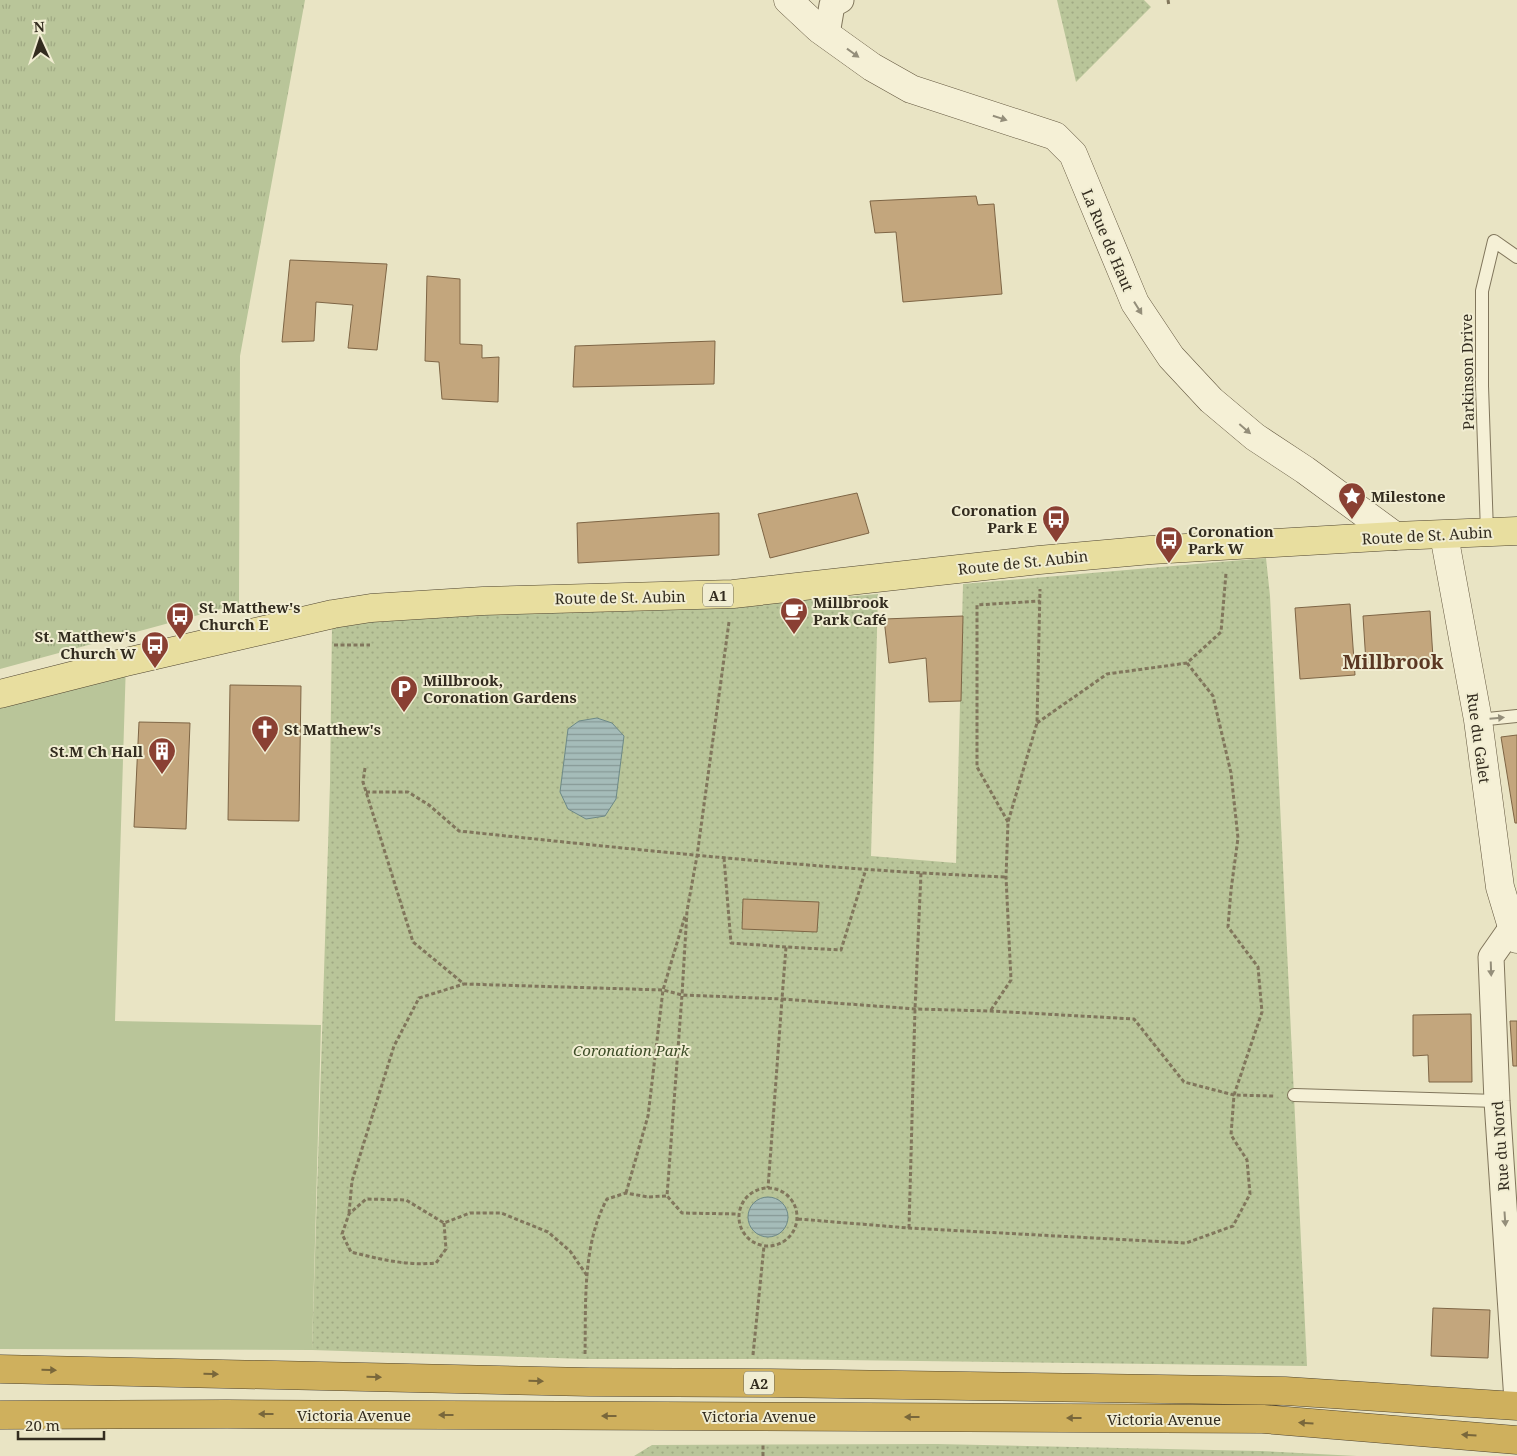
<svg xmlns="http://www.w3.org/2000/svg" width="1517" height="1456" viewBox="0 0 1517 1456" font-family="'Noto Serif',serif">
  <defs>
    <pattern id="grass-tufts" width="24" height="20" patternUnits="userSpaceOnUse" patternTransform="scale(1.25)"><rect width="24" height="20" fill="#b9c599"/><path d="M3 7l-1-3M5 7V3M7 7l1-3M15 17l-1-3M17 17v-4M19 17l1-3" fill="none" stroke="#a0a983"/></pattern>
    <pattern id="park-dots" width="8" height="8" patternUnits="userSpaceOnUse" patternTransform="scale(1.25)"><rect width="8" height="8" fill="#b9c599"/><path d="M2 2h.1M6 6h.1" fill="none" stroke="#a0a983" stroke-width="1.8" stroke-linecap="round"/></pattern>
    <pattern id="water-rules" width="6" height="5" patternUnits="userSpaceOnUse" patternTransform="scale(1.25)"><rect width="6" height="5" fill="#a5bcb9"/><path d="M0 2.5h6" fill="none" stroke="#879996"/></pattern>
  </defs>
  <rect width="100%" height="100%" fill="#e9e4c4"/>
  <!-- grass -->
  <path fill="url(#grass-tufts)" d="M0,0H305L240,356L239,604L0,669Z"/>
  <!-- park -->
  <path fill="url(#park-dots)" d="M1057,0H1144L1151,7L1076,82Z
    M1266,558L1270,596L1307,1366L753,1359H585L312,1350L330,783L332,625L482,614L731,606L878,594L871,856L956,863L963,584Z
    M937,1444L1260,1451L1357,1456H634L652,1445Z"/>
  <!-- pitch -->
  <path fill="#b9c599" d="M126,662L115,1021L321,1025L312,1350L0,1349V694Z"/>
  <!-- water -->
  <path fill="url(#water-rules)" stroke="#6d8987" d="M597,718L612,723L624,736L616,799L605,816L586,819L568,809L560,792L568,729L579,721Z
    M748 1217a20 20 0 1 1 40 0a20 20 0 1 1-40 0Z"/>
  <!-- building -->
  <path fill="#c3a67d" stroke="#7e6545" d="M976,196L978,205L994,204L1002,294L903,302L896,232L875,233L870,201Z
    M290,260L387,264L377,350L348,348L353,305L316,302L314,341L282,342Z
    M427,276L460,279V344L482,345V358L499,357L498,402L442,399L439,362L425,361Z
    M715,341L714,384L573,387L575,346Z
    M857,493L869,533L770,558L758,514Z
    M719,513V555L578,563L577,523Z
    M1350,604L1355,675L1300,679L1295,608Z
    M1430,611L1433,658L1366,663L1363,616Z
    M963,616L961,701L929,702L926,658L889,663L884,619Z
    M230,685L301,686L299,821L228,820Z
    M139,722L190,723L186,829L134,827Z
    M1517,735V823H1515L1501,737Z
    M743,899L819,902L817,932L742,929Z
    M1471,1014L1472,1082H1429L1428,1055L1413,1056V1015Z
    M1510,1021H1517V1066H1513Z
    M1433,1308L1490,1310L1488,1358L1431,1356Z"/>
  <g fill="none" stroke-linecap="round" stroke-linejoin="round">
    <!-- lane casing -->
    <g stroke="#81765c" stroke-width="14">
      <path id="lane" d="M1487,532L1482,386V291L1494,241L1517,257
        M1478,720L1517,716
        M1294,1095L1497,1101"/>
    </g>
    <!-- street casing -->
    <g stroke="#81765c" stroke-width="27">
      <path id="street" d="M827,34L832,5L841,0
        M1512,927L1491,957L1497,1101L1517,1401"/>
    </g>
    <!-- secondary casing -->
    <g stroke="#63573f" stroke-width="29">
      <path id="secondary" d="M788,0L819,29L872,67L911,89L1055,136L1073,154L1135,303L1171,357L1211,400L1255,437L1305,470L1395,536
        M1444,535L1478,720L1500,887L1512,927L1517,939"/>
    </g>
    <!-- primary casing -->
    <g stroke="#4f4430" stroke-width="29">
      <path id="primary" d="M0,694L126,662L333,614L371,608L483,601L733,594L1039,560L1151,550L1395,536L1517,531"/>
    </g>
    <!-- highway casing -->
    <g stroke="#4f4430" stroke-width="29">
      <path id="highway" d="M0,1369L589,1382L770,1383L1285,1391L1517,1406
        M0,1415L227,1414L1263,1419L1517,1440"/>
    </g>
    <!-- path -->
    <path stroke="#81765c" stroke-width="3" stroke-dasharray="4 2.5" stroke-linecap="butt" d="M1168,0L1169,6
      M729,622L697,856L687,911L682,995L667,1196L682,1213L738,1214
      M334,645H370
      M1187,663L1213,696L1231,773L1238,838L1231,890L1228,927L1258,967L1262,1012L1234,1095L1274,1096
      M1037,723L1107,674L1187,663L1221,632L1226,573
      M365,768L363,782L413,942L464,984L663,990L682,995L782,999L768,1188
      M366,792H408L429,805L459,831C641,850 823,870 1006,877
      M1008,822L977,767V605L1040,601
      M724,858L731,943L786,947
      M991,1010L1011,980L1006,877L1008,822L1037,723L1040,589
      M739 1217a29 29 0 1 1 58 0a29 29 0 1 1-58 0Z
      M626,1193L648,1116L663,990L685,916
      M349,1213L352,1181L394,1046L419,998L464,984
      M798,1219L909,1228L1186,1243L1233,1226L1250,1194L1247,1160L1231,1135L1234,1095L1184,1082L1134,1019L991,1011L915,1009L782,999L786,947L841,950L866,869
      M444,1223L446,1249L436,1263C407,1266 379,1259 351,1252L342,1234L349,1214L366,1199L406,1200L444,1223L470,1213H501L548,1232L570,1251L588,1277
      M909,1228L915,1009L921,873
      M585,1354C586,1303 582,1245 607,1199L626,1193L648,1197L666,1196
      M753,1355L764,1246
      M763,1456V1444"/>
    <!-- lane -->
    <use href="#lane" stroke="#f5f0d6" stroke-width="12"/>
    <!-- street -->
    <use href="#street" stroke="#f5f0d6" stroke-width="25"/>
    <!-- secondary -->
    <use href="#secondary" stroke="#f5f0d6" stroke-width="28"/>
    <!-- primary -->
    <use href="#primary" stroke="#e8de9f" stroke-width="28"/>
    <!-- highway -->
    <use href="#highway" stroke="#cfb05d" stroke-width="28"/>
  </g>
  <!-- one-way arrows -->
  <defs><path id="oneway-solid" d="M-6-.8H1V-3.2L6.5 0L1 3.2V.8H-6Z" transform="scale(1.25)"/></defs>
  <g fill="#948e7a">
    <use href="#oneway-solid" transform="translate(853 53) rotate(36)"/>
    <use href="#oneway-solid" transform="translate(1000 118) rotate(18)"/>
    <use href="#oneway-solid" transform="translate(1138 308) rotate(58)"/>
    <use href="#oneway-solid" transform="translate(1245 429) rotate(41)"/>
    <use href="#oneway-solid" transform="translate(1497 718) rotate(-5)"/>
    <use href="#oneway-solid" transform="translate(1491 969) rotate(88)"/>
    <use href="#oneway-solid" transform="translate(1505 1219) rotate(86)"/>
  </g>
  <g fill="#79673b">
    <use href="#oneway-solid" transform="translate(49 1370) rotate(1)"/>
    <use href="#oneway-solid" transform="translate(211 1374) rotate(1)"/>
    <use href="#oneway-solid" transform="translate(374 1377) rotate(1)"/>
    <use href="#oneway-solid" transform="translate(536 1381) rotate(1)"/>
    <use href="#oneway-solid" transform="translate(266 1414) rotate(-180)"/>
    <use href="#oneway-solid" transform="translate(446 1415) rotate(-180)"/>
    <use href="#oneway-solid" transform="translate(609 1416) rotate(-180)"/>
    <use href="#oneway-solid" transform="translate(912 1417) rotate(-180)"/>
    <use href="#oneway-solid" transform="translate(1074 1418) rotate(-180)"/>
    <use href="#oneway-solid" transform="translate(1306 1423) rotate(-176)"/>
    <use href="#oneway-solid" transform="translate(1469 1435) rotate(-176)"/>
  </g>
  <!-- icons -->
  <defs>
    <g id="sight-pin" transform="scale(1.4375)"><path d="M0 17L-7.5 6A9.5 9.5 0 1 1 7.5 6Z" fill="#8a4033" stroke="#f1edd2"/><path d="M0-6L1.8-2.2L6-1.7L2.9 1.2L3.7 5.4L0 3.3L-3.7 5.4L-2.9 1.2L-6-1.7L-1.8-2.2Z" fill="#fff"/></g>
    <g id="bus-pin" transform="scale(1.4375)"><path d="M0 17L-7.5 6A9.5 9.5 0 1 1 7.5 6Z" fill="#8a4033" stroke="#f1edd2"/><path d="M-5-6H5V4H4V6H2V4H-2V6H-4V4H-5ZM-3.5-4V0h7V-4ZM-3.5 1.2v1.5H-2V1.2ZM2 1.2v1.5H3.5V1.2Z" fill="#fff"/></g>
    <g id="cafe-pin" transform="scale(1.4375)"><path d="M0 17L-7.5 6A9.5 9.5 0 1 1 7.5 6Z" fill="#8a4033" stroke="#f1edd2"/><path d="M-5.5-4.5H6V0H3Q3 3.5 0 3.5H-2.5Q-5.5 3.5-5.5 0ZM3-3.2v2h1.7v-2ZM-6 4.5H4V6H-6Z" fill="#fff"/></g>
    <g id="parking-pin" transform="scale(1.4375)"><path d="M0 17L-7.5 6A9.5 9.5 0 1 1 7.5 6Z" fill="#8a4033" stroke="#f1edd2"/><path d="M-3.5-5.5H1a3.5 3.5 0 0 1 0 7H-1V5.5H-3.5ZM-1-3.4V-.6H.8a1.4 1.4 0 0 0 0-2.8Z" fill="#fff"/></g>
    <g id="church-pin" transform="scale(1.4375)"><path d="M0 17L-7.5 6A9.5 9.5 0 1 1 7.5 6Z" fill="#8a4033" stroke="#f1edd2"/><path d="M-1.2-6h2.4v3.5h3.3v2.4h-3.3V6h-2.4V-.1h-3.3v-2.4h3.3Z" fill="#fff"/></g>
    <g id="building-pin" transform="scale(1.4375)"><path d="M0 17L-7.5 6A9.5 9.5 0 1 1 7.5 6Z" fill="#8a4033" stroke="#f1edd2"/><path d="M-4-6H4V6H1V3H-1V6H-4ZM-2.5-4.3h1.7v1.8h-1.7ZM.8-4.3h1.7v1.8H.8ZM-2.5-1h1.7V.8h-1.7ZM.8-1h1.7V.8H.8Z" fill="#fff"/></g>
  </defs>
  <g fill-rule="evenodd">
    <use href="#sight-pin" x="1352" y="496"/>
    <use href="#bus-pin" x="1056" y="519"/>
    <use href="#bus-pin" x="1169" y="540"/>
    <use href="#cafe-pin" x="794" y="611"/>
    <use href="#bus-pin" x="180" y="616"/>
    <use href="#bus-pin" x="155" y="645"/>
    <use href="#parking-pin" x="404" y="689"/>
    <use href="#church-pin" x="265" y="729"/>
    <use href="#building-pin" x="162" y="751"/>
  </g>
  <g text-anchor="middle" dominant-baseline="central" stroke-width="4" stroke-linejoin="round" paint-order="stroke">
    <!-- shield labels -->
    <g fill="#f1edd2" stroke="#6c6655" stroke-width="1">
      <rect x="703" y="583.5" width="30" height="23" rx="4"/>
      <rect x="744" y="1371.5" width="30" height="23" rx="4"/>
    </g>
    <g font-size="14" font-weight="bold" fill="#332c1f">
      <text x="718" y="595">A1</text>
      <text x="759" y="1383">A2</text>
    </g>
    <!-- street labels -->
    <g font-size="15" fill="#332c1f" stroke="#f1edd2">
      <text transform="translate(1108 240) rotate(67)">La Rue de Haut</text>
      <text transform="translate(1467 372) rotate(-91)">Parkinson Drive</text>
      <text transform="translate(1427 535) rotate(-3)">Route de St. Aubin</text>
      <text transform="translate(1023 562) rotate(-6)">Route de St. Aubin</text>
      <text transform="translate(620 597) rotate(-1)">Route de St. Aubin</text>
      <text transform="translate(1479 738) rotate(82)">Rue du Galet</text>
      <text transform="translate(1500 1146) rotate(-94)">Rue du Nord</text>
      <text x="354" y="1415">Victoria Avenue</text>
      <text x="759" y="1416">Victoria Avenue</text>
      <text x="1164" y="1419">Victoria Avenue</text>
    </g>
    <!-- poi labels -->
    <g font-size="15" font-weight="bold" fill="#332c1f" stroke="#f1edd2" text-anchor="start">
      <text x="1371" y="496">Milestone</text>
      <text x="1037" y="510" text-anchor="end">Coronation<tspan x="1037" dy="17">Park E</tspan></text>
      <text x="1188" y="531">Coronation<tspan x="1188" dy="17">Park W</tspan></text>
      <text x="813" y="602">Millbrook<tspan x="813" dy="17">Park Café</tspan></text>
      <text x="199" y="607">St. Matthew's<tspan x="199" dy="17">Church E</tspan></text>
      <text x="136" y="636" text-anchor="end">St. Matthew's<tspan x="136" dy="17">Church W</tspan></text>
      <text x="423" y="680">Millbrook,<tspan x="423" dy="17">Coronation Gardens</tspan></text>
      <text x="284" y="729">St Matthew's</text>
      <text x="143" y="751" text-anchor="end">St.M Ch Hall</text>
    </g>
    <!-- park labels -->
    <g font-size="15" font-style="italic" fill="#3d4d27" stroke="#f1edd2">
      <text x="631" y="1050">Coronation Park</text>
    </g>
    <!-- district labels -->
    <g font-size="20" font-weight="bold" fill="#5b3823" stroke="#f1edd2">
      <text x="1393" y="661">Millbrook</text>
    </g>
  </g>
  <!-- north arrow -->
  <g transform="translate(40 40) rotate(357)" stroke="#f1edd2" stroke-width="4" paint-order="stroke">
  <path d="M0-4L9 19L0 12L-9 19Z" fill="#332c1f"/>
  <text y="-8" font-size="14" font-weight="bold" text-anchor="middle" fill="#332c1f">N</text>
  </g>
  <!-- scale -->
  <path d="M18 1431v8h86v-8" fill="none" stroke="#332c1f" stroke-width="2.5"/>
  <text x="25" y="1431" font-size="15" fill="#332c1f" stroke="#f1edd2" stroke-width="4" paint-order="stroke">20 m</text>
</svg>
